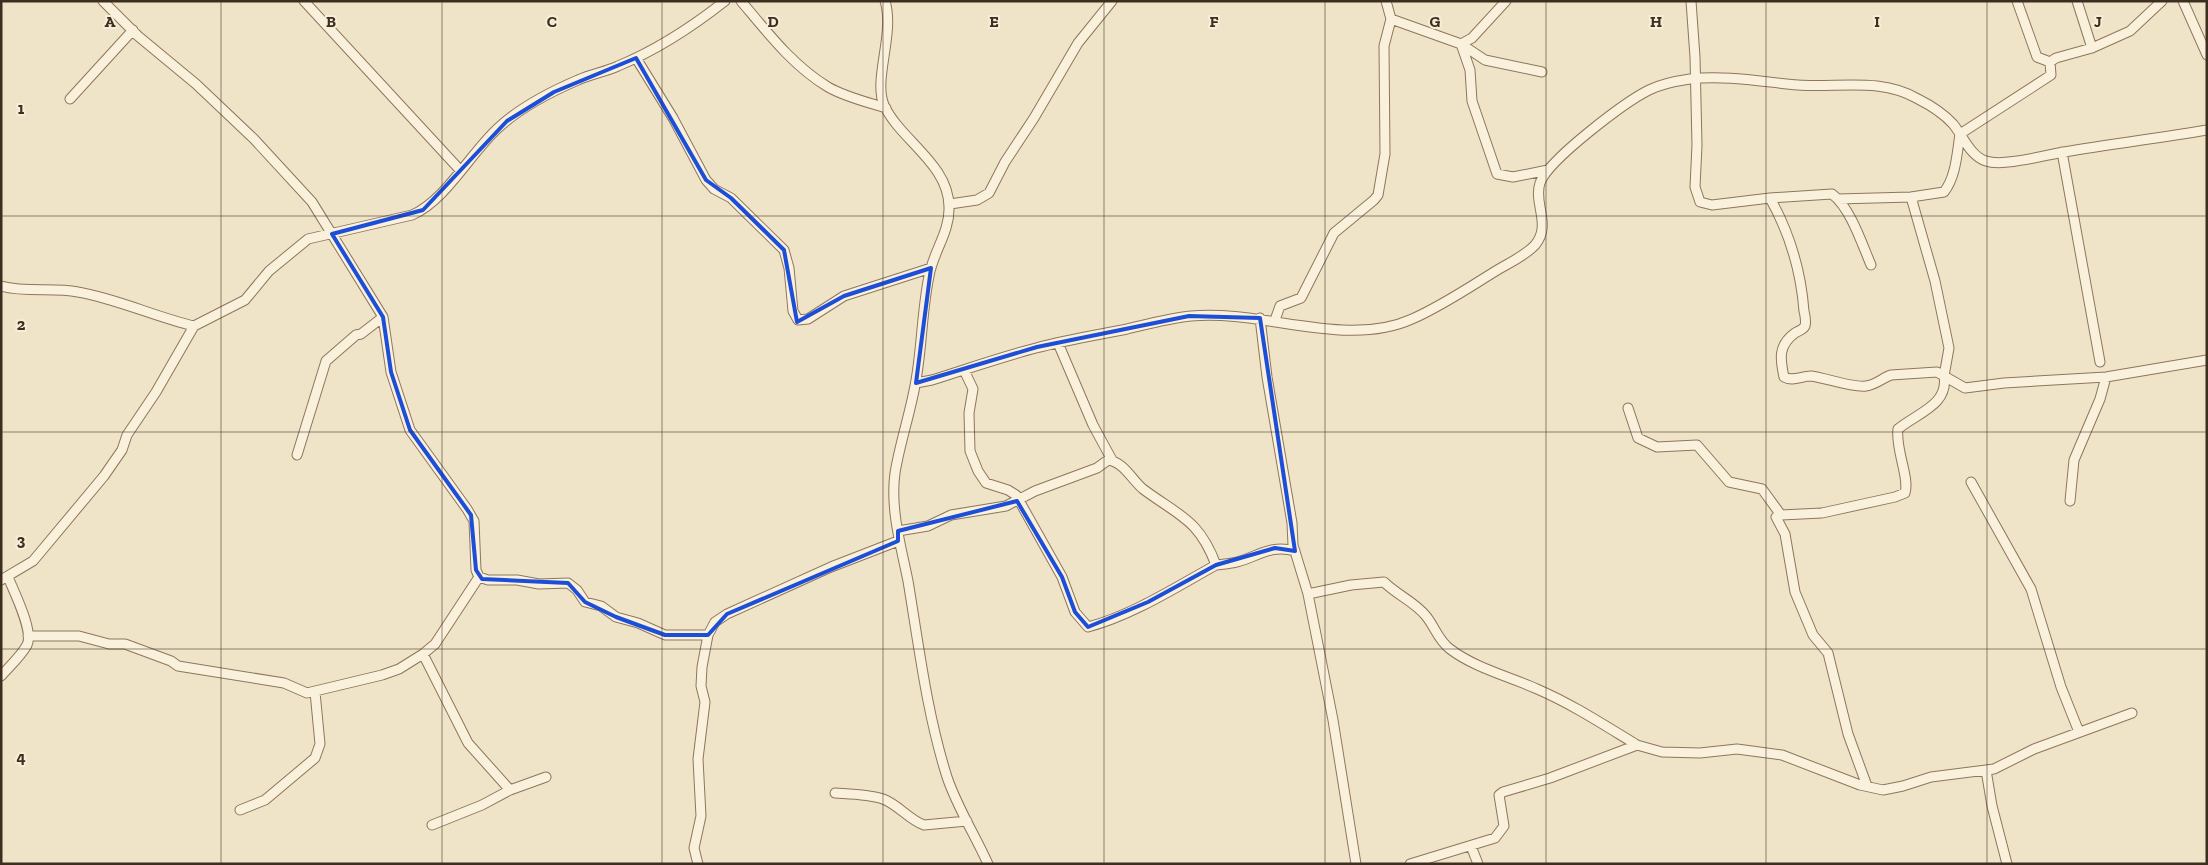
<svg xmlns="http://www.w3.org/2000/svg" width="2208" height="865" viewBox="0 0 2208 865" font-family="'Zilla Slab',serif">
  <rect width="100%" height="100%" fill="#f0e4c8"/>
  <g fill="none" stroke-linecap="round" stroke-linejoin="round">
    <!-- street casing -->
    <g stroke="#8d765c" stroke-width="11">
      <path id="street" d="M103,1L138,36L196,84L254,139L312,202L383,317L391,372L410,430L467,509L474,521L476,570L479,577L488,580H517L539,584L568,583L577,590L585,602L601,606L616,617L638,623L665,635H708
        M304,1L460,170
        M741,1C767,32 793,66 828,87C845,97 867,102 886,108
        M885,1C895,34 873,79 884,105C900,140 949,164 949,207C950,232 933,252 929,276C922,310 922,346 916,380C911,411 900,442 895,473C890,509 901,546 908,581C919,647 927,714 947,777C957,807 975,835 988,864
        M1506,1L1472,38L1461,44L1470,70L1472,101L1497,174L1513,177L1548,170
        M1691,1L1695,57L1697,145L1695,187L1700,202L1712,205L1770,198L1832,194C1850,207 1862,244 1871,265
        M2017,1L2037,57L2050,62L2056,58L2092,48L2130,31L2162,1
        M2077,1L2092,48
        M2183,1L2207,55
        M1391,19L1461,44L1485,60L1542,72
        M636,58L673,118L706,180L714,189L731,198L784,250L789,268L793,311L798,320L808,319L844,296L931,268
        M70,99L133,30
        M2062,152L2100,362
        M1911,197L1935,281L1949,348L1944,376L1965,388L2004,383L2106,377L2207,360
        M1770,198C1789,232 1801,272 1804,311C1805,315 1806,322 1805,326C1803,330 1798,331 1795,333C1778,345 1780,359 1784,377C1793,382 1801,376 1811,376C1826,378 1853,388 1866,386C1876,385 1882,378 1891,375L1937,372L1944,376C1949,405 1917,413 1898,429C1895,449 1910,478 1905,493L1895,497L1822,513L1781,515L1776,517L1785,534L1795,592L1813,635L1828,653L1848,734L1867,786
        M1838,199L1911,197L1944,192C1956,177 1957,153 1960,134L2051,75L2050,62
        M950,204L977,200L989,193L1005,162L1034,118L1078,43L1112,1
        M1,286C27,293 53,287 78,292C118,299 155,317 194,326
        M1260,318L1267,377L1292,523L1293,545L1308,594L1333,720L1356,864
        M1275,320L1280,306L1301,298L1334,233L1374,200L1378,195L1385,154L1384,46L1391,19L1386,1
        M1058,343L1093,425L1112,460
        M964,370L973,389L969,413L970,451L978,471L986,483L1008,490L1016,495L1062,577L1075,612L1088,627C1133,615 1176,587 1216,565
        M916,383L932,380C967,369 1001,357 1036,348C1066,340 1097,335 1127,329C1148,324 1170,318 1191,316C1262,309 1346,349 1412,319C1442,306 1471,286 1499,269C1511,262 1526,255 1535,245C1552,225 1533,203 1540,183C1548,160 1625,102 1649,90C1661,84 1676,81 1690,79C1726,75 1763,82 1798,85C1838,88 1881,77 1918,99C1930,105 1944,114 1953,124C1963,136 1970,156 1986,161C2003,167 2045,155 2064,152C2112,144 2159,138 2207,130
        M1628,408L1638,438L1657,447L1697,445L1729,482L1762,489L1781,515
        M297,455L326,361L356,335L361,334L383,317
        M1971,482L2031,589L2061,687L2079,732
        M2070,501L2074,460L2100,399L2106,377
        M898,531L928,526L951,515L1006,506L1035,491L1097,468L1108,460C1124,462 1132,480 1143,489C1179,516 1199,519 1216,565C1223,564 1230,564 1237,562C1259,556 1271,544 1295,551
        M1,580L33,561L104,476L122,450L127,435L156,392L194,326L245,300L269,271L308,239L412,215C445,201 470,154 497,129C519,108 550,92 578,80C591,74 605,72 618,66C657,50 692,27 725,1
        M1308,594L1351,585L1384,582C1397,595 1415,602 1426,616C1435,627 1438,640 1450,649C1475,668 1508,676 1537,689C1572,704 1604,725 1637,745
        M28,636H79L109,644H125L171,661L178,666L284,683L307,693L382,675L399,669L423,654L435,644L479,577
        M423,654L468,743L510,790
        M1,676C9,667 21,656 27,645C34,631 14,592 8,577
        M1986,770L1992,806L2007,864
        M835,793C851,794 868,794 883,799C899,805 909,820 924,825L967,821
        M240,810L265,800L315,758L320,744L315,692
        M432,825L482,805L510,790L546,777
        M1471,846L1478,864
        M698,864L694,848L701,816L698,759L705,702L701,686L702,667L708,635L715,622L727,614L831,567L898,541
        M1410,864L1495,838L1504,826L1499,795L1503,792L1550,778L1637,745L1662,752L1700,753L1737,749L1782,755L1860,785L1883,790L1903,786L1931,777L1994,769L2034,749L2132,713"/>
    </g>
    <!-- street -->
    <use href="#street" stroke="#faf1dc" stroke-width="9"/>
  </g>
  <!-- marked area -->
  <path fill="none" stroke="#1d4ed8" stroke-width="4" stroke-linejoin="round" d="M636,58L706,180L731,198L784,250L797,322L844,296L931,268L916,383L1037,347L1189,316L1260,318L1295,551L1275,548L1216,565L1148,602L1088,627L1075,612L1062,577L1017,501L898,531V541L727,614L708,635H665L616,617L585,602L568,583L482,579L476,570L471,515L410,430L391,372L383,317L332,234L423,210L507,121L554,92Z"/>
  <!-- grid -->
  <path fill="none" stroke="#3d2e20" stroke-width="1" stroke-opacity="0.55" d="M221,1V864M442,1V864M662,1V864M883,1V864M1104,1V864M1325,1V864M1546,1V864M1766,1V864M1987,1V864M1,216H2207M1,432H2207M1,649H2207"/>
  <g font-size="16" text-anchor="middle" font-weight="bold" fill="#3d2e20" stroke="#f7eed8" stroke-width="4" stroke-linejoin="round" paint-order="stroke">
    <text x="110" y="27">A</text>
    <text x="331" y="27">B</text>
    <text x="552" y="27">C</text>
    <text x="773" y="27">D</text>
    <text x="994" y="27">E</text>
    <text x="1214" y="27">F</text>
    <text x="1435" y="27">G</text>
    <text x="1656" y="27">H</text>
    <text x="1877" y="27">I</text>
    <text x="2098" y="27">J</text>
    <text x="21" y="114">1</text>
    <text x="21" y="330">2</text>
    <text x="21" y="546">3</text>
    <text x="21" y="763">4</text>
  </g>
  <!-- border -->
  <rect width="2208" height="865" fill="none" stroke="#3d2e20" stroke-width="5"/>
</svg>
